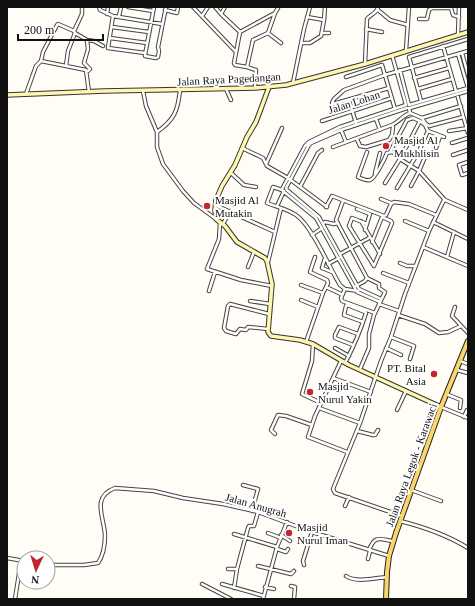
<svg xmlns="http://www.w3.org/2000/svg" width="475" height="606" viewBox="0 0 475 606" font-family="'Times New Roman',serif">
  <rect width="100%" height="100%" fill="#fffdf5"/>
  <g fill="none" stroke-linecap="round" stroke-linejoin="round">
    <!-- street casing -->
    <g stroke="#444" stroke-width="4.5">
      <path id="street" d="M99,7L100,10L113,16L162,24
        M128,7L153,11
        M154,7L145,55V56L156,58L158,57L159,51L158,47L166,7
        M193,7L236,52
        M215,7L221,14L240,32
        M165,10L177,13L178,7
        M378,10L390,20L408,25
        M107,14L108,7
        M221,14L225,7
        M113,16L108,48L145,53
        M119,16L121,7
        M202,16L208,7
        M307,17L324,20
        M419,19H427L429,10L432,8H451L453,15L459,17
        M112,27L149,32
        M366,29L382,32
        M75,33L87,40L88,49L84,63L90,69L88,71
        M268,33L281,43
        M322,33H329
        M458,35L459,7
        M110,38L147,43
        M87,40L94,41L103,46
        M301,43H310L321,36L324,20L325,7
        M443,46L456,91
        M406,50L409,7
        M462,53L468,75
        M458,54L468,88
        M392,55L406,105
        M41,61L86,70L89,92
        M365,64L367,19C370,14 377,14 378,7
        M66,66L68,51L75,33L74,31L82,14V7
        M247,67L253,40L268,33L275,13L278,8
        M400,70L409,105
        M346,77L382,65L395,109
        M414,78L449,68
        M293,83L304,29L310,7
        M255,88L256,70L247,67L235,65L234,63L240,32L275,13
        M389,88L333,104L332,103L334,99L344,90L385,75L468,51
        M226,89L231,100
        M418,89L452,79
        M143,91L146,106L157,132V147L163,164L183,191L194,203L216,219
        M26,94L36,66L41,61L43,52L57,25L58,24L74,31
        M457,94L468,133
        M349,100L356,123
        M421,101L409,57L468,39
        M409,105L468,88
        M409,108L410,113L422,118L461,106
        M410,108L468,91
        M422,118L425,123L429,126L463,117
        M376,119L380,130
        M322,121L392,98
        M392,125C399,122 402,116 410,113
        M341,130L346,142
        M449,131L468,128
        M157,132C174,120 178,111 180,90
        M452,143L468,138
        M333,147L392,125L393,127L392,135L389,140L366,147L360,146L357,139
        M242,148L263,158L267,166L288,178L327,207
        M436,148L440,136
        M367,152L358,177C360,178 366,181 370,180C375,179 385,158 387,153L392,152L401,157
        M390,152L407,120L413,118L420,121
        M453,155L468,150
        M400,159L419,171L445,200L468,210
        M468,162L459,165L462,175L468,173
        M266,164L282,128
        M231,173L244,185L256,187
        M375,173L380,153
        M385,183L400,159L420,121L425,125L428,131L444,137
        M411,186L419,171L425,157
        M300,187L318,153L322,150
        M397,188L419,151L428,131
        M282,190L273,187L267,203C277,207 287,209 296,215C312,226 329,267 340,285L345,289L358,291
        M381,199L391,203
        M343,201L336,220L367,278L379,284V288L385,292L374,315L369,334V348L360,369
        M215,205L275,232
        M277,206L284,191
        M326,207L332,196L384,216L386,215L391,204L394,202L409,204L436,215
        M357,209L370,214L365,230
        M361,221L380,254
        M405,221L429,231
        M433,222L468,239
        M220,223L219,239L207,269L241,280L272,286
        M223,224L230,211
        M323,224L325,222L334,224L338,223
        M367,224L352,218L349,226L374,266L392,223L391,221L382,217L372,242
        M312,235L322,228
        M423,247L468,266
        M340,254L369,238
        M315,257L310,272L327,280L328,283L326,287
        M447,257L454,232
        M325,258L322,268L332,272
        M268,262L281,208
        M400,263L407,266H416
        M328,264L339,258
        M248,267L254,252
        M383,273L409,283
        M301,285L323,293L326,287L341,294
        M356,286L365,281L367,278
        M345,289L341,298L342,301L375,313
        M209,291L215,272
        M381,299L359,289L319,217L287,190L286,188L309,145L311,143L341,130L407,108
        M301,300L318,307
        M250,301L270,304
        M380,302L357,292L316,218L283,191L282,189L305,146L309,142L340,127L406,105
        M379,304L399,311
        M455,307L452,316L468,333
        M398,315L425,324L439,333L448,332L461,326
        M268,329L248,327L246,330L240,329L236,334L226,331L224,328L228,306L230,304L269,314
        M391,337L414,346L410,359
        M306,342L323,293
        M313,344L312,361L302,394L321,403
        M353,345L335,338V335L339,327L358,334
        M335,348L349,356
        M386,348L401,355
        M341,361L315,416L308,437L347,452
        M460,361L468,364
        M345,363C353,348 361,329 366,313L365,312L347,305L346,306L344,315L363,322
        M457,370L468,373
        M333,378L371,392
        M446,394L461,400L460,408
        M441,407L468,418
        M319,408L360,423
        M397,410L406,391
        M464,417L467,410
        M357,431L373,435H375L378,430
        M275,434L271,430L278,415L286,416L312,425
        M243,485L258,489L252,511
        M411,490L441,501
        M345,506L349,497
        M402,516L335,493L333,489L360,423L381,361L391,337L405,294L429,231L444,200
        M400,521C424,527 447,535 468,548
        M268,533L281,538
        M234,534L277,547
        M281,535L290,541
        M277,549L286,552L288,549
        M369,550C375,535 379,539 393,541
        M7,558L24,561
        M368,559L370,551
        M48,565H84L98,563C103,556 105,544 105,535C104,517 91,497 115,488L154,491L183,498L223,504L258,512L312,532L389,556
        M304,565L303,561L312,532
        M258,566L291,574L294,571
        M228,569H237L248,528L249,526H254L258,512
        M346,576C356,583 375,578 387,577
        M202,584L231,599
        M222,584L264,596
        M291,586L295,587L294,599
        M265,587L274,589
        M234,588L237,569
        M15,599L21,561
        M263,599L277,547L287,522"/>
    </g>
    <!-- secondary casing -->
    <g stroke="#333" stroke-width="5.5">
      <path id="secondary" d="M269,87L256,122L247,137L235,165L222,186L216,200L215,210L216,219L225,226L237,242L265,258L267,261L272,284L268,332L271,336L300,340L313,344L349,365L441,407
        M7,95L104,91L255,88L286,85L365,64L468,32"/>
    </g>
    <!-- primary casing -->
    <g stroke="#222" stroke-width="6">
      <path id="primary" d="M386,599L387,572L389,556L396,533L441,407L468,341"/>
    </g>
    <!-- street -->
    <use href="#street" stroke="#fff" stroke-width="2.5"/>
    <!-- secondary -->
    <use href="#secondary" stroke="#fff6b0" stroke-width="3.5"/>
    <!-- primary -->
    <use href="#primary" stroke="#f9d66b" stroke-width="4"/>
  </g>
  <!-- markers -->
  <g fill="#c4262e" stroke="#fff" stroke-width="1.5">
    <circle cx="386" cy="146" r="4"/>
    <circle cx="207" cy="206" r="4"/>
    <circle cx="434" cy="374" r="4"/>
    <circle cx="310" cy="392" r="4"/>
    <circle cx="289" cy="533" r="4"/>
  </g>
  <g text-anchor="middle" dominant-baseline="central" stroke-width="4" stroke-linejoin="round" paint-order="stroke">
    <!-- street labels -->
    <g font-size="11" fill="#111" stroke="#fff">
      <text transform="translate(229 79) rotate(-3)">Jalan Raya Pagedangan</text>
      <text transform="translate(354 102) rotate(-18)">Jalan Lohan</text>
      <text transform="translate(411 465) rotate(-70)">Jalan Raya Legok - Karawaci</text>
      <text transform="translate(256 505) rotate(16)">Jalan Anugrah</text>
    </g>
    <!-- poi labels -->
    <g font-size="11" fill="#111" stroke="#fff" text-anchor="start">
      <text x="394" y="140">Masjid Al<tspan x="394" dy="13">Mukhlisin</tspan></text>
      <text x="215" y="200">Masjid Al<tspan x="215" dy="13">Mutakin</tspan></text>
      <text x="426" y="368" text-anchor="end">PT. Bital<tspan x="426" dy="13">Asia</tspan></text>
      <text x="318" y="386">Masjid<tspan x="318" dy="13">Nurul Yakin</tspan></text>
      <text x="297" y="527">Masjid<tspan x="297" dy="13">Nurul Iman</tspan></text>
    </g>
  </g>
  <!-- border -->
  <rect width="475" height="606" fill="none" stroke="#111111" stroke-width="16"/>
  <!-- north arrow -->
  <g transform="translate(36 570) rotate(184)"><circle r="19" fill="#ffffff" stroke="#a0a0a0"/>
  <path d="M0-3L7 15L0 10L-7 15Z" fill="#c4262e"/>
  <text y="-6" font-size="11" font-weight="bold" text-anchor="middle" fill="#111111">N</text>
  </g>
  <!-- scale -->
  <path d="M18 34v6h85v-6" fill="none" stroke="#111111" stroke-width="2"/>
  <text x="24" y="34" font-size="12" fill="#111111" stroke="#ffffff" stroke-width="3" paint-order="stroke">200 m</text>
</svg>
